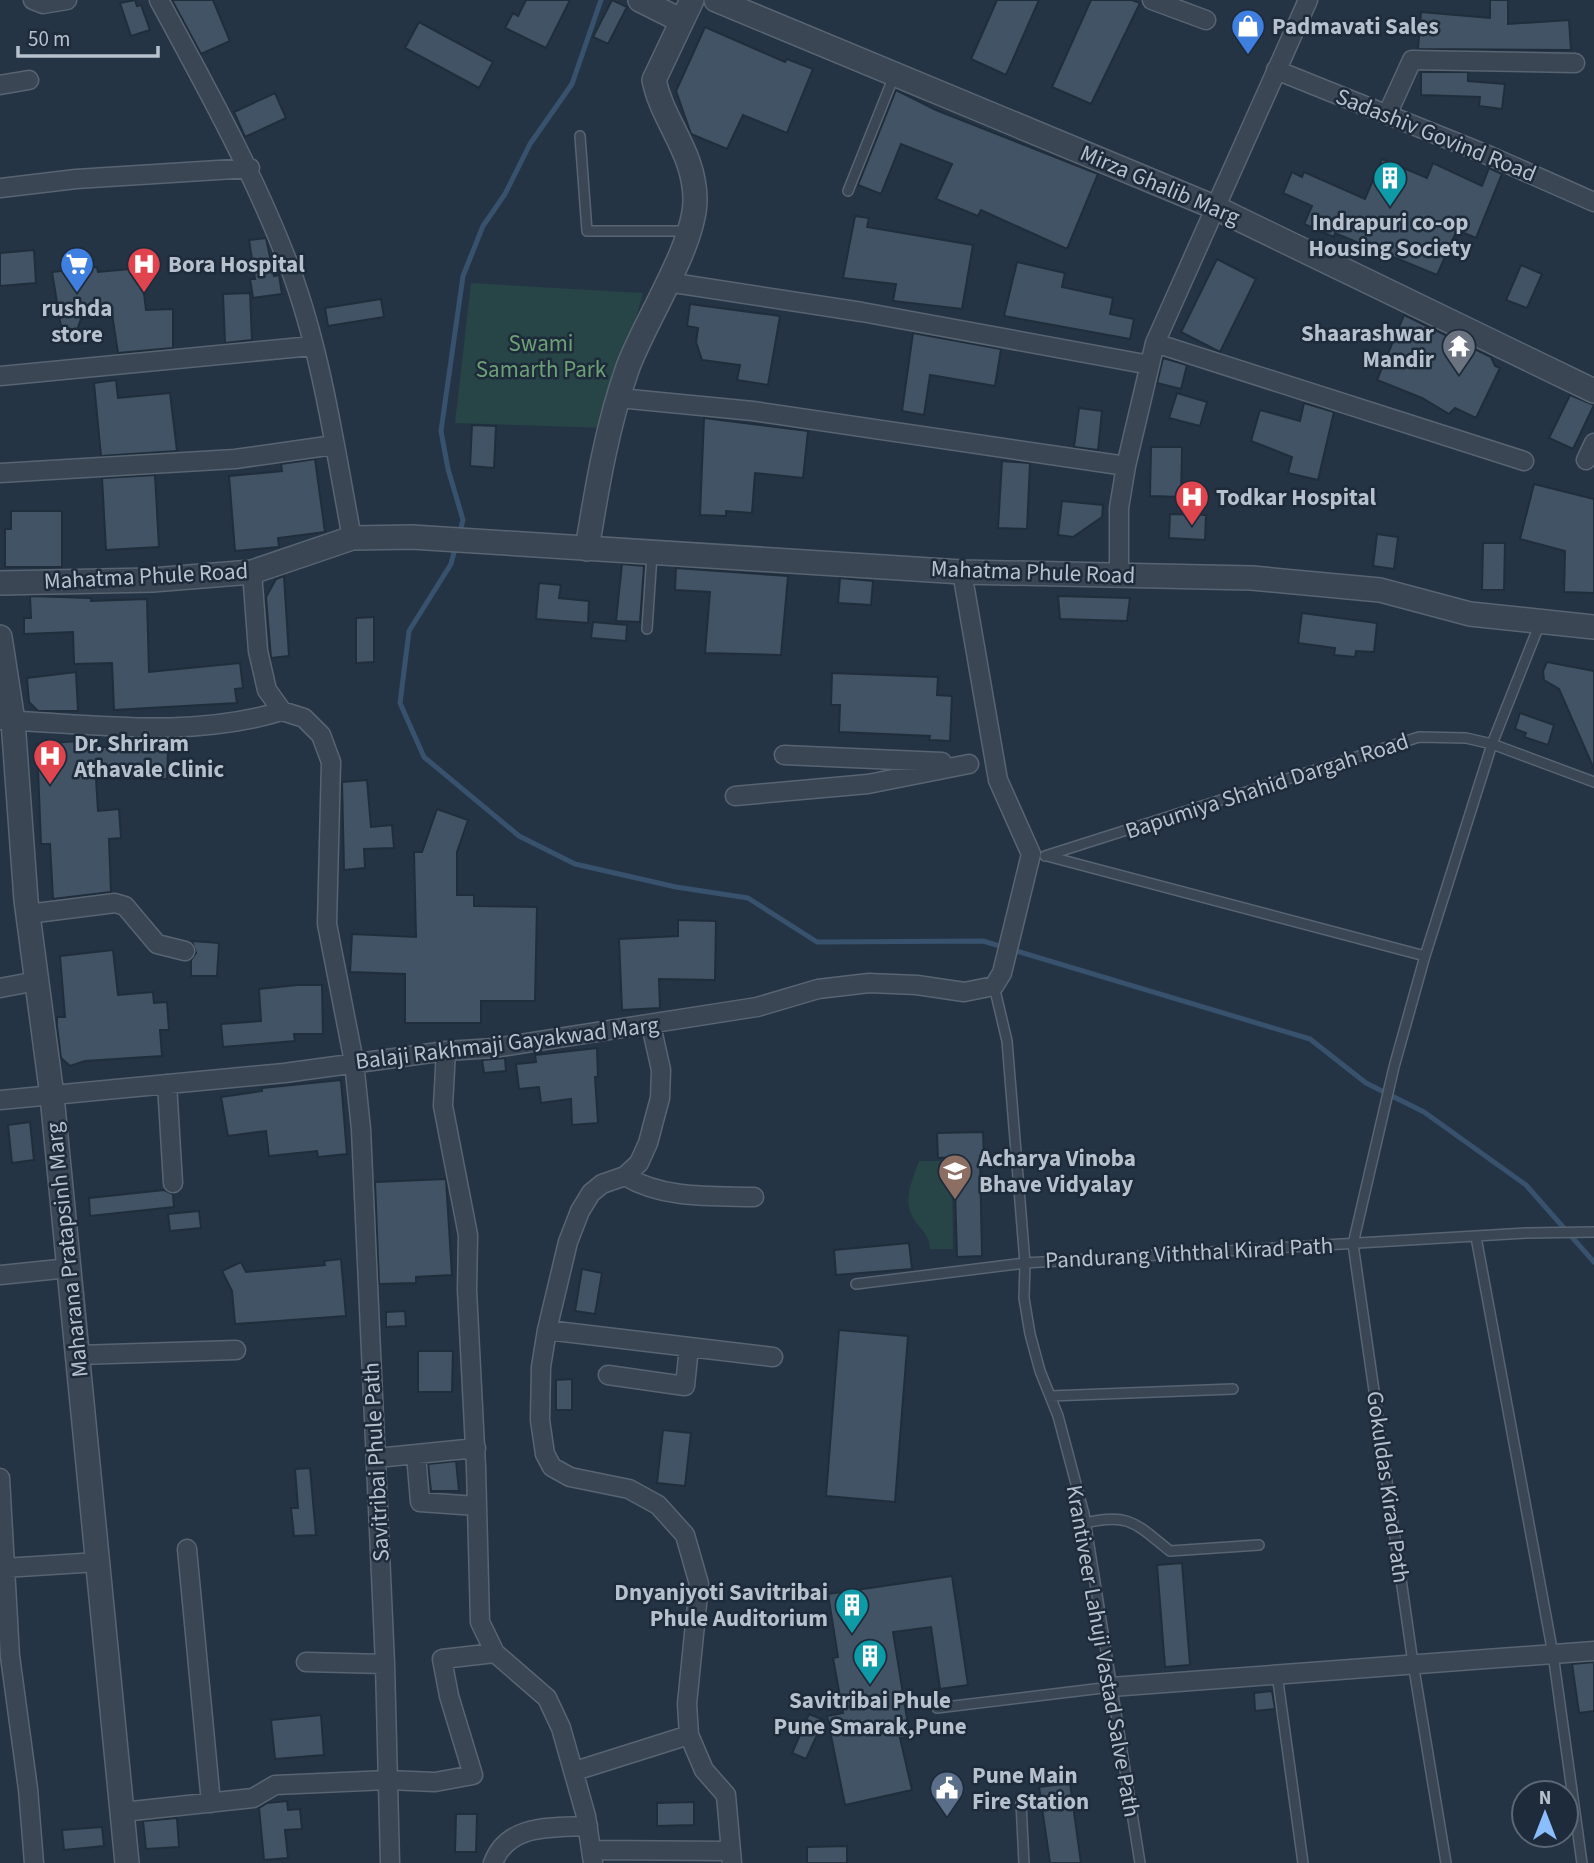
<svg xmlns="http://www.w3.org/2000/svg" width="1594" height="1863" viewBox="0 0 1594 1863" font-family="'Source Sans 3',sans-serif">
  <rect width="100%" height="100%" fill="#253445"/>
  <!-- green -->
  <path fill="#274446" d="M471,283L643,293L605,428L455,423Z
    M919,1161H952L953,1249H930C930,1234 919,1229 912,1216C903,1200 913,1177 919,1161Z"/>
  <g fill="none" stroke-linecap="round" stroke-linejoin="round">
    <!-- stream -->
    <path stroke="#38516d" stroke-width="5" d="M459,535L463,520L448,469L441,431L463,276L483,226L505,194L530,144L572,84L601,0
      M456,545L451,564L409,631L400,703L424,757L519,836L575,864L676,887L748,898L817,942L983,941L1310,1039L1366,1083L1424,1112L1526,1185L1594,1262"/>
  </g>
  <!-- building -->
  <path fill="#415364" stroke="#202d3b" stroke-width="2" d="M135,0L137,6L141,5L150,30L131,36L120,3Z
    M172,0H213L230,41L201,54Z
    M526,0H570L546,48L505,28L513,13L518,16Z
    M612,0L627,7L608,44L593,37Z
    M997,0H1039L1006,75L971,59Z
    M1091,0H1132L1140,3L1091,104L1052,87Z
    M1490,0H1508V24L1569,20L1571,50L1418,49L1421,12L1490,18Z
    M419,22L493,62L479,88L405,48Z
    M705,27L785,62L787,59L813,69L787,133L743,115L727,149L691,134L676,91Z
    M1421,72H1468V81L1505,84L1502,109L1479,106L1480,97L1421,95Z
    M896,90L936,110L1098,174L1067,249L981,210L978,216L936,199L952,164L901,144L881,194L858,185Z
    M275,93L286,118L245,137L234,112Z
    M1382,159L1427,178L1433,163L1482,186L1489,168L1502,174L1476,238L1457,230L1437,275L1335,233L1334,237L1304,224L1312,206L1283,193L1292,172L1302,177L1304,172L1365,199Z
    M855,216L869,218L867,227L973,245L962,309L893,301L896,284L843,278Z
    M266,238L274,276L279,275L282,294L253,298L250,279H255L249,240Z
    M34,250L36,283L0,286V253Z
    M1217,259L1256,279L1220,352L1181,332Z
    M1017,262L1065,273L1062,287L1113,298L1110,314L1134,319L1130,339L1004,316Z
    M1521,265L1542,274L1527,308L1506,300Z
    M97,267L98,272L141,268L146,310L173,309V348L118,353L112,314L81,319L77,330L61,327L52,272Z
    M250,293L252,340L225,343L223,294Z
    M381,299L384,317L328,326L325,308Z
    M690,304L780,316L768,385L737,380L740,365L702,360L696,342L698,328L687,326Z
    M1404,315L1491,357L1495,366L1500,368L1476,418L1455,408L1449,414L1422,398L1377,380Z
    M913,333L1001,349L995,386L930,375L924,415L902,411Z
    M1163,358L1187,365L1181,389L1157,383Z
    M116,380L118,398L170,393L177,451L101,456L94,383Z
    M1177,393L1207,402L1200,426L1169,418Z
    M1570,395L1594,405L1573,449L1549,438Z
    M1304,403L1334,412L1318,480L1288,473L1292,457L1251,441L1260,410L1300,421Z
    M1079,408L1102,411L1098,450L1074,447Z
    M704,418L808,431L803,478L755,473L752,513L726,511V516L700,515Z
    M472,425L496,426L494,468L470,466Z
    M1151,447H1182L1181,497L1150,496Z
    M315,459L325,532L278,538L279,547L235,551L229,476L282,471L281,464Z
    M1002,461L1030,463L1027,529L998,528Z
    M155,475L159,547L106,550L102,478Z
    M1534,484L1594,499V593L1564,592L1565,551L1520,539Z
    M1062,501L1103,505L1102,517L1073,537L1058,535Z
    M11,511H62V567H5V529H11Z
    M1170,514L1206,515L1205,540L1169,538Z
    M1377,534L1398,537L1394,569L1373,566Z
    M1483,543H1505L1504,590H1482Z
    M622,564L644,566L640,622L616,621Z
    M676,568L788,576L781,655L705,653L710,592L675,590Z
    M284,576L289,656L271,658L266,597L276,579Z
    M840,578L873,581L871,605L838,603Z
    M539,583L561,585L559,598L589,601L588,623L536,619Z
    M30,596L91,598V601L147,599L149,672L240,663L243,688L235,689L237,703L114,710L112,663L74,664L73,632L24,634V618H31Z
    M1058,596L1130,598L1127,621L1060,619Z
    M1302,613L1377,623L1374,652L1356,651L1355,657L1334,655L1335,648L1298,643Z
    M374,617V662L356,663V618Z
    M593,622L627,625L626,641L591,638Z
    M1547,662L1594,671V769L1559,689L1544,680L1543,671Z
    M76,672L78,711H38L29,702L27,678Z
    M832,673L938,677L937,695L952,696L950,741L929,740L930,736L839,732L840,705H831Z
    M1520,713L1554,725L1548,745L1524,737L1526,733L1515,729Z
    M93,740L94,747H123V741H152V751H168L167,779L96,778L98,811L119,809L121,838L109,839L111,892L53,899L50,844H41L37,744Z
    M367,780L371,827L392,825L394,848L364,849L365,868L344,870L342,782Z
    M437,809L468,820L457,852V895H474V906L537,907L535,1001H481V1023H405V974L350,972L352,934L416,937L414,852H422Z
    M678,920L716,921L715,980L659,979L660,1008L622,1010L619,939L678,936Z
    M192,941L219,943L217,976H191V960L196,953Z
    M113,950L118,995L153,992L154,1003L167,1002L169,1030H160L162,1056L85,1061L70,1066L61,1058L57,1026V1017H65L60,956Z
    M297,985H322L323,1034H294L295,1041L223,1047L221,1024L261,1021L259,989Z
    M597,1048L598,1077H595L598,1123L572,1125L571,1099L541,1103L539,1087L519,1089L516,1064L536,1062L535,1055Z
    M505,1058L506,1071L484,1073L482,1060Z
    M341,1080L347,1154L318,1157L317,1151L269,1156L266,1131L228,1136L221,1097L262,1091V1088Z
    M30,1122L34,1160L12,1163L8,1125Z
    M983,1132L984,1156H980L982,1256L957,1257L954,1157L938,1158L937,1133Z
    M446,1179L452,1275L416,1277V1283L379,1284L375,1182Z
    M164,1190L173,1194L174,1207L90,1216L89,1198Z
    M199,1211L201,1228L170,1231L168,1214Z
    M909,1243L912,1269L836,1275L834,1250Z
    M341,1259L346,1316L235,1324L232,1291L222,1271L241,1262L246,1272L325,1265L324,1261Z
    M582,1269L602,1273L595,1314L575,1311Z
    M405,1311L406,1326L386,1327V1312Z
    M839,1330L908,1336L895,1502L826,1496Z
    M418,1351H453L452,1392H418Z
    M572,1379V1410H556V1380Z
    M663,1430L691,1433L685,1486L657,1483Z
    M456,1461L459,1491H431L428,1464Z
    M310,1468L316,1535L294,1536L291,1508H298L295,1469Z
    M1182,1563L1190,1665L1165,1667L1157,1565Z
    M952,1576L968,1685L940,1689L931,1627L893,1632L910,1737L900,1738L912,1790L845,1805L827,1716L843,1713L833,1658L838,1657L828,1594Z
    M1594,1662V1711L1579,1713L1572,1664Z
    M1272,1691L1275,1709L1255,1711L1254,1693Z
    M809,1714L824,1720L806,1759L792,1753Z
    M321,1715L324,1755L275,1759L271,1720Z
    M1070,1783L1081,1863H1050L1039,1787Z
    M287,1801L288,1810L300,1809L302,1829L285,1830L288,1858L264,1860L259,1808L267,1803Z
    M694,1802V1825L657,1826V1803Z
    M456,1814H477L476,1852H455Z
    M177,1818L179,1847L146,1849L143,1821Z
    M102,1827L104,1846L64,1850L62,1830Z
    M847,1846V1863H807V1847Z"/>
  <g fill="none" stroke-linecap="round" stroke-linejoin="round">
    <!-- service casing -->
    <g stroke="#586471" stroke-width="12">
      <path id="service" d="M580,136L587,231H686
        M848,191L894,76
        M647,629L652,554
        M1045,856L1419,737L1466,738L1492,744L1594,782
        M1047,856L1425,956
        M994,986L1007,1041L1025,1263L1024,1298L1030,1334L1040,1371L1058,1416L1084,1514L1140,1863
        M1476,1237L1553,1654L1582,1863
        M856,1284L1025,1263L1526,1233L1594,1232
        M1050,1396L1233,1389
        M1085,1523C1130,1512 1137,1525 1170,1551L1259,1545
        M1277,1674L1303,1863
        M937,1708L1111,1687
        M1021,1802L1024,1863
        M1446,1863L1413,1663L1353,1244L1394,1067L1425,956L1492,744L1540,623"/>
    </g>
    <!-- minor casing -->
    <g stroke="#586471" stroke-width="21">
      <path id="minor" d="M33,0L43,4L67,0
        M159,0C207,89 254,173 290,268C322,354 335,449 352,538
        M1152,0L1206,20
        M1276,70L1490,156L1594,202
        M0,85L29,80
        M1387,115L1412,60L1575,63
        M0,188L76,179L250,168
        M667,282L862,312L1150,365
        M1155,343L1524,461
        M0,376L312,346
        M619,398L753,411L1126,466
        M1586,460L1594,443
        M0,473L235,459L334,445
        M252,572L258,651L267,690L282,711L304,718L321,735L331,762L327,924L354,1062L361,1129L385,1664L390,1863
        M1119,575V508L1126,466L1155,343L1308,0
        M0,720C95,724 190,739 282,711
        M784,755L942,762
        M735,796L868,784L969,764
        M28,914L115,903L125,906L157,944L185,951
        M0,988L37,981
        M651,1025L661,1070L660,1098L648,1143L639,1163L625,1176L602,1184L591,1193L580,1211L568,1242L547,1330L541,1367L540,1420L545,1454L552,1467L570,1477L629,1489L658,1505L685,1535L699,1584L687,1704L689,1735L704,1770L726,1795L732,1863
        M446,1051L443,1106L468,1235L467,1290L476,1467L480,1622L495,1653L547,1698L561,1728L586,1816L593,1863
        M167,1084L173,1183
        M0,1100L284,1073L446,1051L494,1048L757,1007L818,989L869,983L917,985L964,992L994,986L1002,973L1031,854L998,780L962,572
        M625,1176C663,1199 711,1196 754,1197
        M0,1275L69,1268
        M547,1330L773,1357
        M78,1355L236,1350
        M608,1375L685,1386L689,1347
        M416,1454L420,1502L476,1506
        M377,1458L476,1448
        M0,1478L10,1656L28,1789L34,1863
        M187,1549L211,1803
        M4,1568L98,1562
        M306,1662L385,1664
        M1111,1687L1594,1651
        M575,1771L689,1735
        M123,1812L253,1798L275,1785L388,1780L435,1782L473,1775L449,1696L442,1659L495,1653
        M592,1850L731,1851
        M493,1863C508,1823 552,1828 588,1826"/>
    </g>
    <!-- tertiary casing -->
    <g stroke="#586471" stroke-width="26">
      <path id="tertiary" d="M640,0L682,21
        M716,0L1214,207L1594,391
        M587,549C597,487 607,426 628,367C645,321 695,245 695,200C695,152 663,123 654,80L692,0
        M0,583L152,580L252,572L352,538L412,537L962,572L1252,578L1380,590L1470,614L1594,627
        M0,637L13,721L26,900L52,1096L127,1863"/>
    </g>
    <!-- service -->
    <use href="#service" stroke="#3a4654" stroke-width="9"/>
    <!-- minor -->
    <use href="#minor" stroke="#3a4654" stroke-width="18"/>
    <!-- tertiary -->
    <use href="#tertiary" stroke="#3a4654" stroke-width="23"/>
  </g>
  <!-- icons -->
  <defs>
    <g id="shop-pin" transform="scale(1.75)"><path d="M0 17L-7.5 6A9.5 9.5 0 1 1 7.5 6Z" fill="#3f7fe0" stroke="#1e2b3a"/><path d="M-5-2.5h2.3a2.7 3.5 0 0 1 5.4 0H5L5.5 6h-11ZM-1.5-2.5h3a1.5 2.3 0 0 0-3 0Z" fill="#fff"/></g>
    <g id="building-pin" transform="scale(1.75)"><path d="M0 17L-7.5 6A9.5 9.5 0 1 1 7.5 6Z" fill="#0f9aa8" stroke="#1e2b3a"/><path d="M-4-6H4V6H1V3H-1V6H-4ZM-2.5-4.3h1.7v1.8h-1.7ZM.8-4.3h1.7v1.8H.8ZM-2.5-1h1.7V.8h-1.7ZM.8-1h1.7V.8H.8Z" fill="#fff"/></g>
    <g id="supermarket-pin" transform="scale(1.75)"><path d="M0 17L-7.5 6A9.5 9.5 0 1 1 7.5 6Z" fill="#3f7fe0" stroke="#1e2b3a"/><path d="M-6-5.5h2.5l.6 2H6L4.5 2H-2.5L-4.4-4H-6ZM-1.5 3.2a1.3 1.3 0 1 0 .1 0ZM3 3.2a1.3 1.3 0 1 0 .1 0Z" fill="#fff"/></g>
    <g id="hospital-pin" transform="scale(1.75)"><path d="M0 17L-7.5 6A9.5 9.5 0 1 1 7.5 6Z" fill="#e0444e" stroke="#1e2b3a"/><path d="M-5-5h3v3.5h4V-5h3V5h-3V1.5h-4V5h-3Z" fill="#fff"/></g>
    <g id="temple-pin" transform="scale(1.75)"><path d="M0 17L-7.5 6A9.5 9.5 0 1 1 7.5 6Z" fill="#6b7280" stroke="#1e2b3a"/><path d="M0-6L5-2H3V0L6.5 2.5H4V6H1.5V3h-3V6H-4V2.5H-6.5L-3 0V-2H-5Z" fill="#fff"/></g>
    <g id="school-pin" transform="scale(1.75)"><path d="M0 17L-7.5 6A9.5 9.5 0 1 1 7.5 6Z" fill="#8d6e63" stroke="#1e2b3a"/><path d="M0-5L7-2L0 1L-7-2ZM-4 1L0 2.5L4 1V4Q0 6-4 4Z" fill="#fff"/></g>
    <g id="civic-pin" transform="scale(1.75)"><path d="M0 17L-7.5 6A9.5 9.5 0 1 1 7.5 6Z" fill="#5c6f8a" stroke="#1e2b3a"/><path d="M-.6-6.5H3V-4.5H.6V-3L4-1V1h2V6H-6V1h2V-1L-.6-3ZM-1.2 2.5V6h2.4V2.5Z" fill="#fff"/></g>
  </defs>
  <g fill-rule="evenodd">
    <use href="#shop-pin" x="1248" y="26"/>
    <use href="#building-pin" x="1390" y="178"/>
    <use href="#supermarket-pin" x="77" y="264"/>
    <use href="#hospital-pin" x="144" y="264"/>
    <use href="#temple-pin" x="1459" y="346"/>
    <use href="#hospital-pin" x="1192" y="497"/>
    <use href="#hospital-pin" x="50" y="756"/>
    <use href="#school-pin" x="955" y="1171"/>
    <use href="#building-pin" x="852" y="1605"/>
    <use href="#building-pin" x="870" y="1656"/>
    <use href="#civic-pin" x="947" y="1788"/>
  </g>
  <g text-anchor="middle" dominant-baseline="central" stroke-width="5" stroke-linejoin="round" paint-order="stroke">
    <!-- poi labels -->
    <g font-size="23" font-weight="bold" fill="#b7c1ce" stroke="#1e2b3a" text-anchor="start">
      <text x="1272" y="26">Padmavati Sales</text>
      <text x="1390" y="222" text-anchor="middle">Indrapuri co-op<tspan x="1390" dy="26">Housing Society</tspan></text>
      <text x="168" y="264">Bora Hospital</text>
      <text x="77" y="308" text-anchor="middle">rushda<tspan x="77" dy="26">store</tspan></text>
      <text x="1434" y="333" text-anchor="end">Shaarashwar<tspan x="1434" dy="26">Mandir</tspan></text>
      <text x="1216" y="497">Todkar Hospital</text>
      <text x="74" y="743">Dr. Shriram<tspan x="74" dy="26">Athavale Clinic</tspan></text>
      <text x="979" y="1158">Acharya Vinoba<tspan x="979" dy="26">Bhave Vidyalay</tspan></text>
      <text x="828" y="1592" text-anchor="end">Dnyanjyoti Savitribai<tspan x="828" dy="26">Phule Auditorium</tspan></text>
      <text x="870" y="1700" text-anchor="middle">Savitribai Phule<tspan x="870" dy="26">Pune Smarak,Pune</tspan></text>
      <text x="972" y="1775">Pune Main<tspan x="972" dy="26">Fire Station</tspan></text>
    </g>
    <!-- street labels -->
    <g font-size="23" fill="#b7c1ce" stroke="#1e2b3a">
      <text transform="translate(1436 135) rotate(22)">Sadashiv Govind Road</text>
      <text transform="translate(1160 185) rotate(23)">Mirza Ghalib Marg</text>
      <text transform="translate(1033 572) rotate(2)">Mahatma Phule Road</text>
      <text transform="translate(146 576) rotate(-3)">Mahatma Phule Road</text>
      <text transform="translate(1267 786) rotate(-18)">Bapumiya Shahid Dargah Road</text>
      <text transform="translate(507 1043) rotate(-7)">Balaji Rakhmaji Gayakwad Marg</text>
      <text transform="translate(67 1250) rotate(-96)">Maharana Pratapsinh Marg</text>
      <text transform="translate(1189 1253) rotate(-3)">Pandurang Viththal Kirad Path</text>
      <text transform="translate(376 1462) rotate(-93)">Savitribai Phule Path</text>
      <text transform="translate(1388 1487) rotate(82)">Gokuldas Kirad Path</text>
      <text transform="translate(1103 1651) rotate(80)">Krantiveer Lahuji Vastad Salve Path</text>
    </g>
    <!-- park labels -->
    <g font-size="23" fill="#6da076" stroke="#1e2b3a">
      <text x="541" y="343">Swami<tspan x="541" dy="26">Samarth Park</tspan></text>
    </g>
  </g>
  <!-- north arrow -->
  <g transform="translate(1545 1814)"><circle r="33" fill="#1e2b3a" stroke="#5b6775" stroke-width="2"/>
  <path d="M0-5L12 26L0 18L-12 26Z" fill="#8bbeff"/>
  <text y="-10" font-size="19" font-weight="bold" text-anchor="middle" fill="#b7c1ce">N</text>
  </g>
  <!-- scale -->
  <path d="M18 46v10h140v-10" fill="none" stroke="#b7c1ce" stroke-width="3.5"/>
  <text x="28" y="46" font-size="21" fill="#b7c1ce" stroke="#1e2b3a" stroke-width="5" paint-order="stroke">50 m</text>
</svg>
